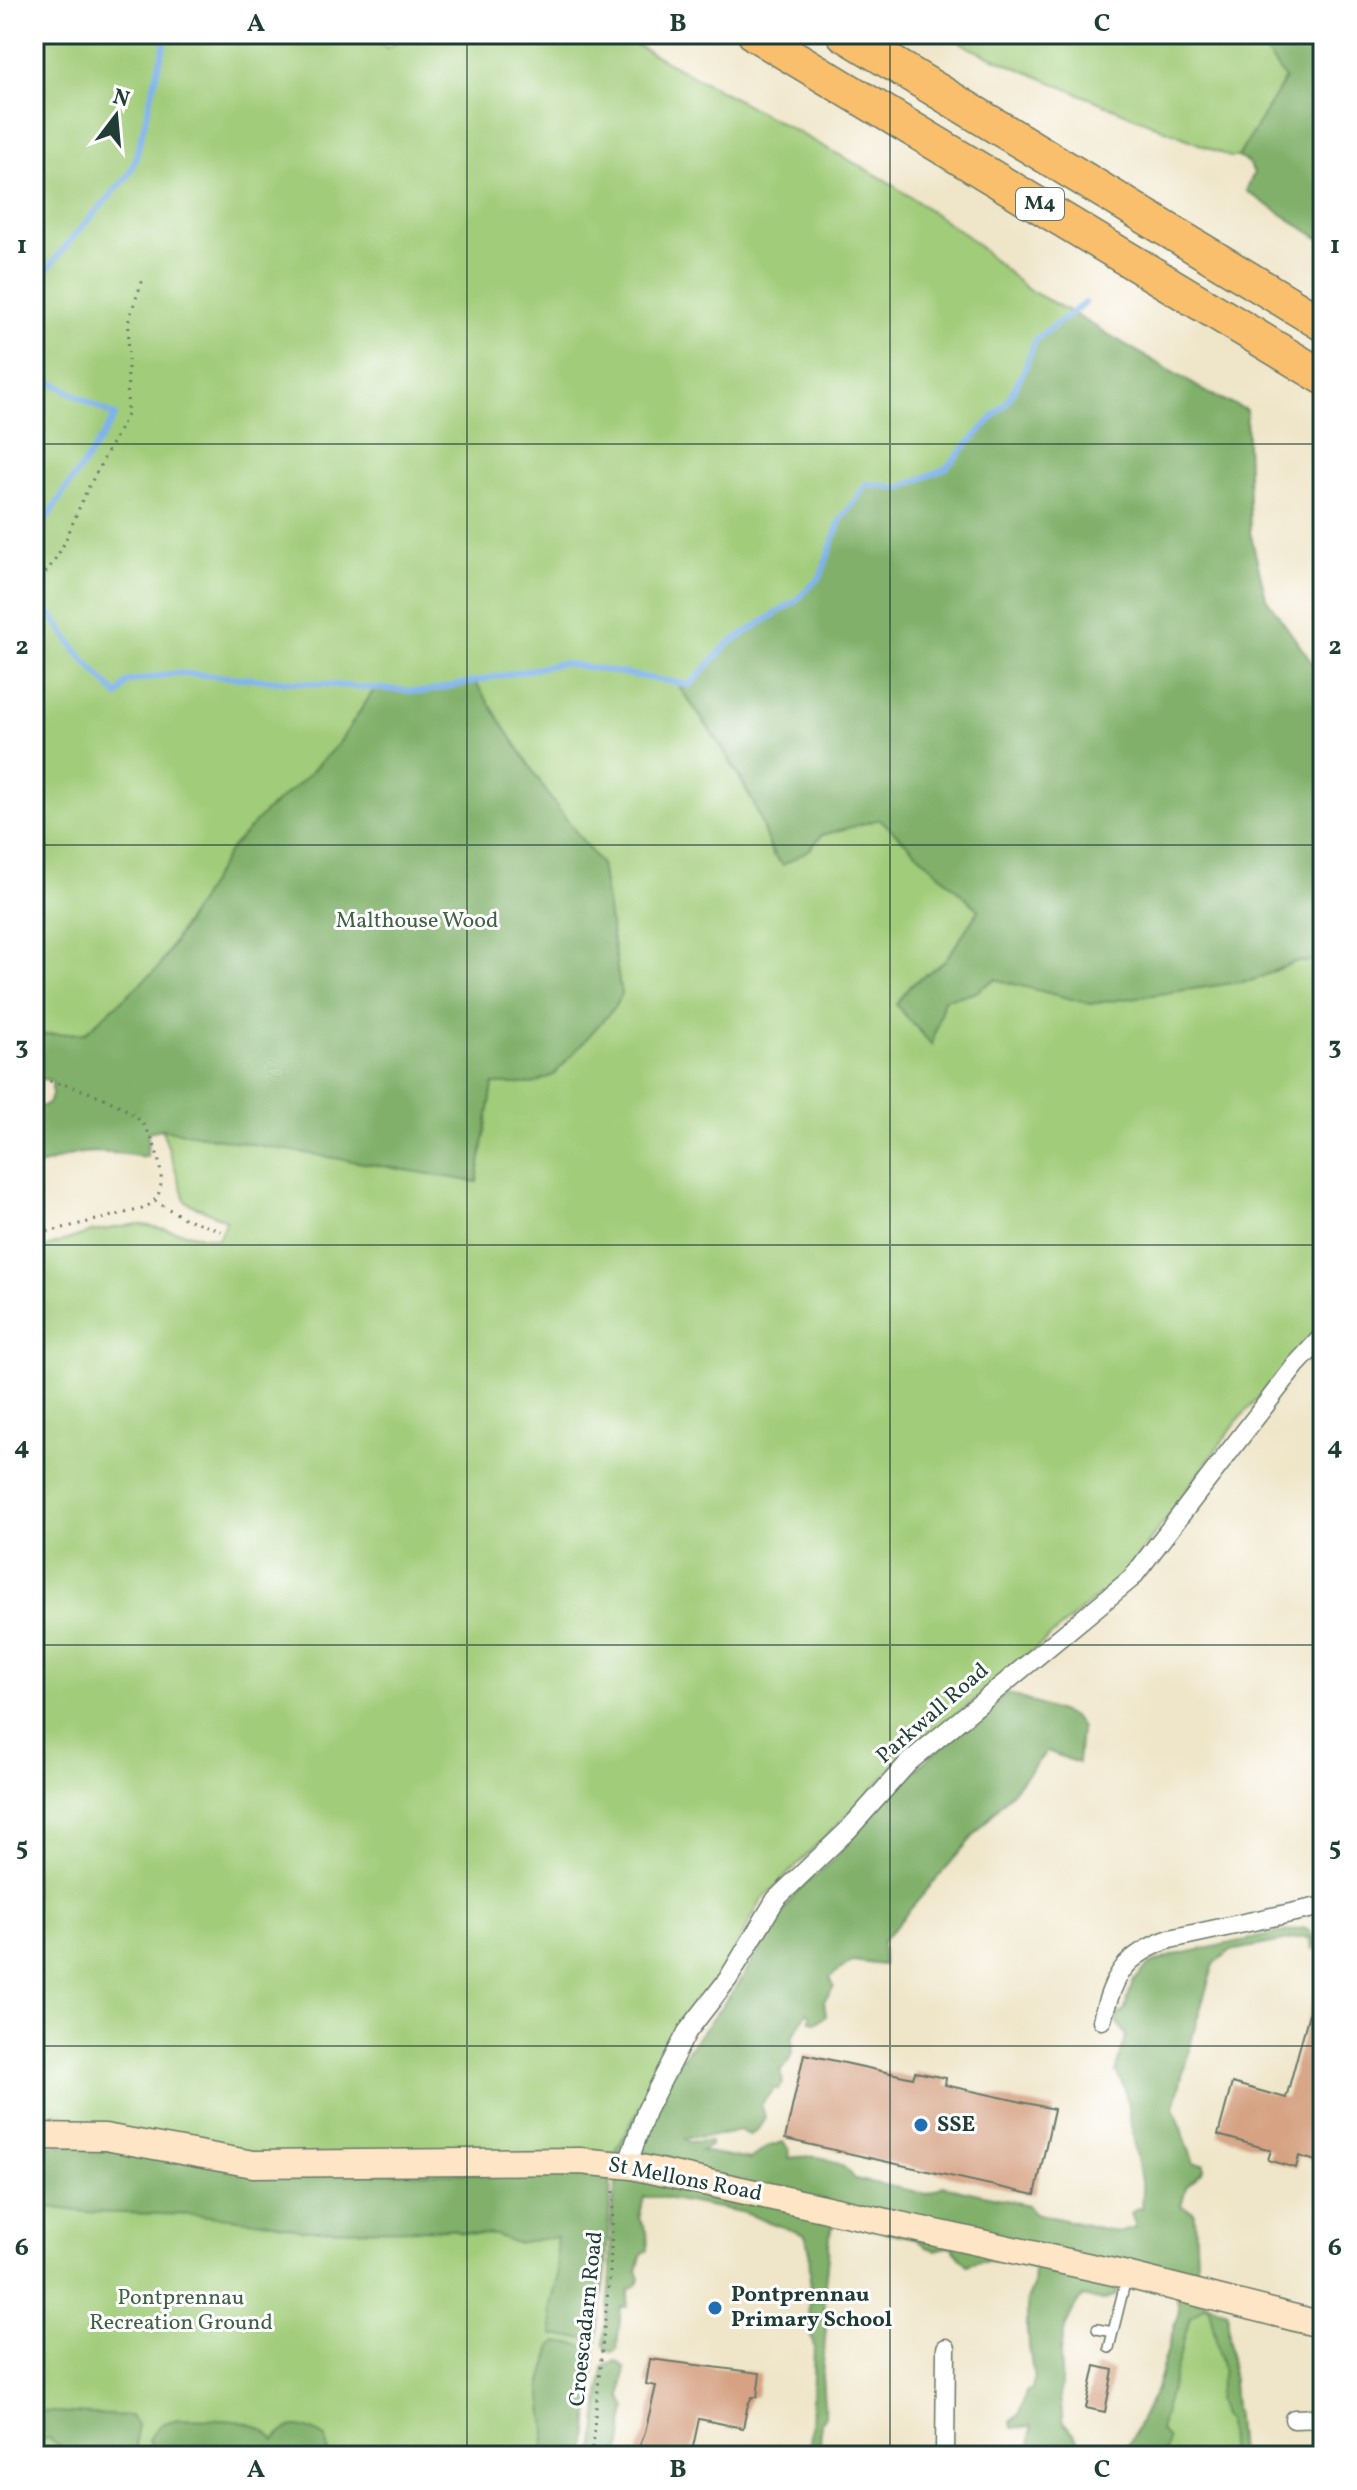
<svg xmlns="http://www.w3.org/2000/svg" width="1357" height="2490" viewBox="0 0 1357 2490" font-family="Vollkorn,serif">
  <rect width="100%" height="100%" fill="#fff"/>
  <filter id="ink" filterUnits="userSpaceOnUse"><feTurbulence type="fractalNoise" baseFrequency=".0125" numOctaves="2"/><feDisplacementMap in="SourceGraphic" scale="16" xChannelSelector="R" yChannelSelector="G"/><feConvolveMatrix kernelMatrix="1 2 1 2 8 2 1 2 1" color-interpolation-filters="sRGB"/></filter>
  <filter id="wash" filterUnits="userSpaceOnUse"><feTurbulence type="fractalNoise" baseFrequency=".006" numOctaves="4" result="noise"/><feDisplacementMap in="SourceGraphic" scale="32" xChannelSelector="R" yChannelSelector="G"/><feGaussianBlur stdDeviation="1.8" result="paint"/><feColorMatrix in="noise" values="0 0 0 0 0 0 0 0 0 0 0 0 0 0 0 0 0 1.4 0 .05"/><feComposite in="paint" operator="in"/></filter>
  <g filter="url(#wash)">
    <rect width="100%" height="100%" fill="#efe5c8"/>
    <!-- green -->
    <path fill="#a1cc79" stroke="#608456" stroke-width="2" d="M34,34H363L387,48L407,34H616L884,179L967,236L1027,289L1072,313L1035,340L1025,369L1007,402L946,468L840,521L821,576L796,601L728,644L690,685L677,684L723,750L754,804L773,856L810,849L822,835L880,818L979,910L945,961L910,986L931,1045L944,999L974,993L995,979L1090,1003L1254,980L1295,962L1323,961V1326L1237,1421L1133,1564L1108,1588L893,1768L760,1902L722,1975L615,2153L255,2159L34,2128V1251L91,1232L138,1224L218,1239L226,1220L186,1202L162,1129L477,1181L493,1084H532L621,995L601,865L553,802L476,684L424,692L376,687L339,743L303,780L266,811L183,925L159,967L85,1033L34,1035Z
      M949,34H1249L1259,42L1285,78L1238,157H1230L970,48Z
      M34,2145L584,2167L597,2339L585,2456H34Z
      M1189,2296L1227,2311L1239,2456H1146Z"/>
    <!-- forest -->
    <path fill="#80b069" stroke="#50764e" stroke-width="2" d="M1249,34H1323V241L1246,191L1254,173L1249,163L1238,157L1285,79L1259,42Z
      M1072,313L1210,394L1246,410L1250,532L1266,598L1323,678V961L1294,962L1254,980L1090,1004L995,979L974,993L944,999L932,1045L896,1005L910,986L945,961L979,910L880,819L822,835L810,849L783,865C766,850 764,825 754,804C734,761 705,720 676,683L690,685L728,644L796,601L821,576L840,521L867,484L901,488L946,468L1007,402L1025,369L1035,340Z
      M476,683L553,802L601,865L621,995L614,1008L554,1075L532,1084H493L477,1182L162,1129L148,1132L147,1157C127,1155 104,1150 83,1153C65,1154 52,1165 34,1166V1108L47,1105L52,1096V1081L34,1077V1035L85,1033L159,967L231,848L266,811L303,780L339,743L376,687L424,692Z
      M1007,1693L1073,1717L1081,1728L1078,1763L1047,1751L882,1942L883,1965L852,1961L830,1977L834,1987L824,2001L826,2016L817,2022L810,2021V2014L807,2012L792,2038C795,2049 790,2064 780,2070L783,2083L779,2089H773L761,2105L765,2117L758,2129L750,2135L739,2130C720,2139 703,2133 685,2139L689,2142L710,2141V2146L701,2151L750,2160L767,2147L783,2142L789,2149L788,2158C814,2154 839,2156 855,2179L927,2194L943,2186L1028,2205L1034,2213L1117,2232L1136,2227L1131,2213L1137,2208L1142,2209L1143,2193L1125,2089L1116,2072L1126,2036L1117,2021L1118,2015L1125,2009L1133,1982L1150,1964L1175,1955L1303,1928L1308,1930L1318,1944L1313,1949L1309,1938L1304,1937L1230,1951L1214,1964L1196,2023L1174,2107L1194,2164H1204V2170L1186,2187L1181,2206L1194,2212L1195,2216L1198,2288L1110,2277L1117,2286L1116,2295L1103,2301L1083,2296C1070,2310 1062,2334 1060,2353C1060,2367 1063,2377 1060,2390C1059,2398 1063,2410 1062,2421L1082,2445L1080,2456H1049L1030,2450L1032,2426L1012,2428L1011,2422L1020,2414L1026,2392L1032,2389L1034,2379L1027,2333V2300L1033,2287L1034,2268C1014,2263 986,2256 967,2265L951,2246L936,2250L926,2247L915,2238L839,2223L831,2228L824,2294L826,2328L822,2376L825,2416L821,2422L820,2456H810L814,2347L808,2327L810,2273L809,2247L805,2235L741,2212L659,2197H644L639,2219L647,2231L648,2250L641,2256L637,2271L640,2278L638,2284L629,2290L627,2307H621L617,2348L613,2352L608,2351L604,2345C606,2320 611,2295 611,2270C611,2238 610,2207 618,2177L647,2156L644,2152L615,2153L669,2051L682,2058L737,1986L796,1892L831,1862L879,1807L928,1758Z
      M34,2145L108,2146L391,2173L607,2174L611,2180L606,2268L597,2339L553,2335L550,2308L558,2278L556,2237L516,2243L495,2235L462,2233L451,2229L303,2230L269,2222L198,2215L84,2212L34,2205Z
      M1176,2292L1227,2311L1239,2456H1230L1227,2420L1222,2415L1217,2399L1223,2371L1208,2304L1190,2317L1160,2430L1168,2439L1164,2456H1111L1128,2446L1156,2389L1179,2311Z
      M557,2342L595,2347L586,2456H542L546,2431L541,2387L552,2345Z
      M616,2361L625,2368L621,2398L627,2408L619,2456H594L603,2367Z
      M34,2411L131,2416L137,2425L136,2453C119,2462 60,2453 49,2438L34,2441Z
      M179,2419C213,2421 251,2414 275,2440C290,2419 307,2427 326,2438L328,2456H160L153,2451L149,2440C157,2425 163,2422 179,2419Z"/>
    <g fill="none" stroke-linecap="round" stroke-linejoin="round">
      <!-- stream -->
      <path stroke="#7fb2ec" stroke-width="6" d="M34,286L74,236L128,176L135,161L167,34
        M34,373L115,416C90,460 56,497 34,543
        M41,601L79,654L118,696L127,682L176,673L424,692L562,663L690,685L728,644L796,601L821,576L840,521L867,484L901,488L946,468L1007,402L1025,369L1035,340L1085,303"/>
    </g>
    <g id="blocks">
      <!-- building -->
      <path fill="#d6a283" d="M1318,1980L1323,1981V2163L1299,2156L1296,2168L1268,2160L1271,2150L1218,2135L1232,2083L1286,2098Z
        M804,2054L913,2078L915,2072L946,2078L945,2085L1054,2109L1035,2195L785,2139Z
        M650,2359L760,2373L757,2397H752L748,2404L743,2428L699,2419L691,2456H636L645,2432L656,2386L646,2384Z
        M1095,2366L1113,2370L1105,2412L1086,2408Z"/>
    </g>
  </g>
  <g filter="url(#ink)">
    <use href="#blocks" fill-opacity="0" stroke="#687868" stroke-width="2"/>
    <g fill="none" stroke-linecap="round" stroke-linejoin="round">
      <!-- lane casing -->
      <g stroke="#687868" stroke-width="12">
        <path id="lane" d="M1097,2329L1113,2332
          M1109,2348L1126,2279"/>
      </g>
      <!-- street casing -->
      <g stroke="#687868" stroke-width="21">
        <path id="street" d="M1102,2020C1114,1975 1124,1955 1170,1939L1323,1906
          M627,2166L646,2111L687,2032L728,1979L776,1899L848,1830L909,1762L1132,1578L1296,1365L1323,1336
          M1294,2419L1323,2418
          M945,2456L946,2348"/>
      </g>
      <!-- secondary casing -->
      <g stroke="#687868" stroke-width="29">
        <path id="secondary" d="M34,2136L105,2137L253,2164L580,2161L632,2166L1127,2275L1323,2325"/>
      </g>
      <!-- highway casing -->
      <g stroke="#687868" stroke-width="37">
        <path id="highway" d="M755,34L1323,377
          M844,34L1323,324"/>
      </g>
      <!-- path -->
      <path stroke="#687868" stroke-width="3" stroke-dasharray="2 6" stroke-linecap="butt" d="M34,584L48,570L62,548L86,492L127,415L129,318L144,276
        M34,1078C65,1083 121,1099 142,1123C154,1138 159,1157 161,1175C162,1192 157,1202 142,1209L34,1235
        M155,1201L184,1218L221,1231
        M591,2456L610,2271L614,2188"/>
      <!-- lane -->
      <use href="#lane" stroke="#fff" stroke-width="9"/>
      <!-- street -->
      <use href="#street" stroke="#fff" stroke-width="18"/>
      <!-- secondary -->
      <use href="#secondary" stroke="#fde5c5" stroke-width="26"/>
      <!-- highway -->
      <use href="#highway" stroke="#f9bf6d" stroke-width="34"/>
    </g>
  </g>
  <!-- grid -->
  <path fill="none" stroke="#1f3d34" stroke-width="2" stroke-opacity="0.55" d="M467,34V2456M890,34V2456M34,444H1323M34,845H1323M34,1245H1323M34,1645H1323M34,2046H1323"/>
  <!-- markers -->
  <g fill="#1f6fb2" stroke="#fff" stroke-width="3">
    <circle cx="921" cy="2125" r="8"/>
    <circle cx="715" cy="2308" r="8"/>
  </g>
  <g text-anchor="middle" dominant-baseline="central" stroke-width="6" stroke-linejoin="round" paint-order="stroke">
    <!-- shield labels -->
    <rect fill="#fff" stroke="#627771" stroke-width="2" x="1016" y="188" width="48" height="32" rx="6"/>
    <g font-size="20" font-weight="bold" fill="#1f3d34">
      <text x="1040" y="204">M4</text>
    </g>
    <!-- park labels -->
    <g font-size="22" fill="#406145" stroke="#fff">
      <text x="417" y="921">Malthouse Wood</text>
      <text x="181" y="2298">Pontprennau<tspan x="181" dy="25">Recreation Ground</tspan></text>
    </g>
    <!-- street labels -->
    <g font-size="22" fill="#1f3d34" stroke="#fff">
      <text transform="translate(933 1714) rotate(-41)">Parkwall Road</text>
      <text transform="translate(685 2180) rotate(11)">St Mellons Road</text>
      <text transform="translate(587 2319) rotate(-84)">Croescadarn Road</text>
    </g>
    <!-- poi labels -->
    <g font-size="22" font-weight="bold" fill="#1f3d34" stroke="#fff" text-anchor="start">
      <text x="937" y="2125">SSE</text>
      <text x="731" y="2295">Pontprennau<tspan x="731" dy="25">Primary School</tspan></text>
    </g>
  </g>
  <!-- margin -->
  <rect width="1357" height="2490" fill="none" stroke="#fff" stroke-width="88"/>
  <!-- north arrow -->
  <g transform="translate(116 116) rotate(16)" stroke="#ffffff" stroke-width="6" paint-order="stroke">
  <path d="M0-6L14 30L0 20L-14 30Z" fill="#1f3d34"/>
  <text y="-12" font-size="22" font-weight="bold" text-anchor="middle" fill="#1f3d34">N</text>
  </g>
  <rect x="44" y="44" width="1269" height="2402" fill="none" stroke="#1f3d34" stroke-width="3"/>
  <g font-size="26" text-anchor="middle" font-weight="bold" fill="#1f3d34">
    <text x="256" y="31">A</text>
    <text x="678" y="31">B</text>
    <text x="1102" y="31">C</text>
    <text x="22" y="253">1</text>
    <text x="1335" y="253">1</text>
    <text x="22" y="654">2</text>
    <text x="1335" y="654">2</text>
    <text x="22" y="1054">3</text>
    <text x="1335" y="1054">3</text>
    <text x="22" y="1454">4</text>
    <text x="1335" y="1454">4</text>
    <text x="22" y="1855">5</text>
    <text x="1335" y="1855">5</text>
    <text x="22" y="2255">6</text>
    <text x="1335" y="2255">6</text>
    <text x="256" y="2477">A</text>
    <text x="678" y="2477">B</text>
    <text x="1102" y="2477">C</text>
  </g>
</svg>
